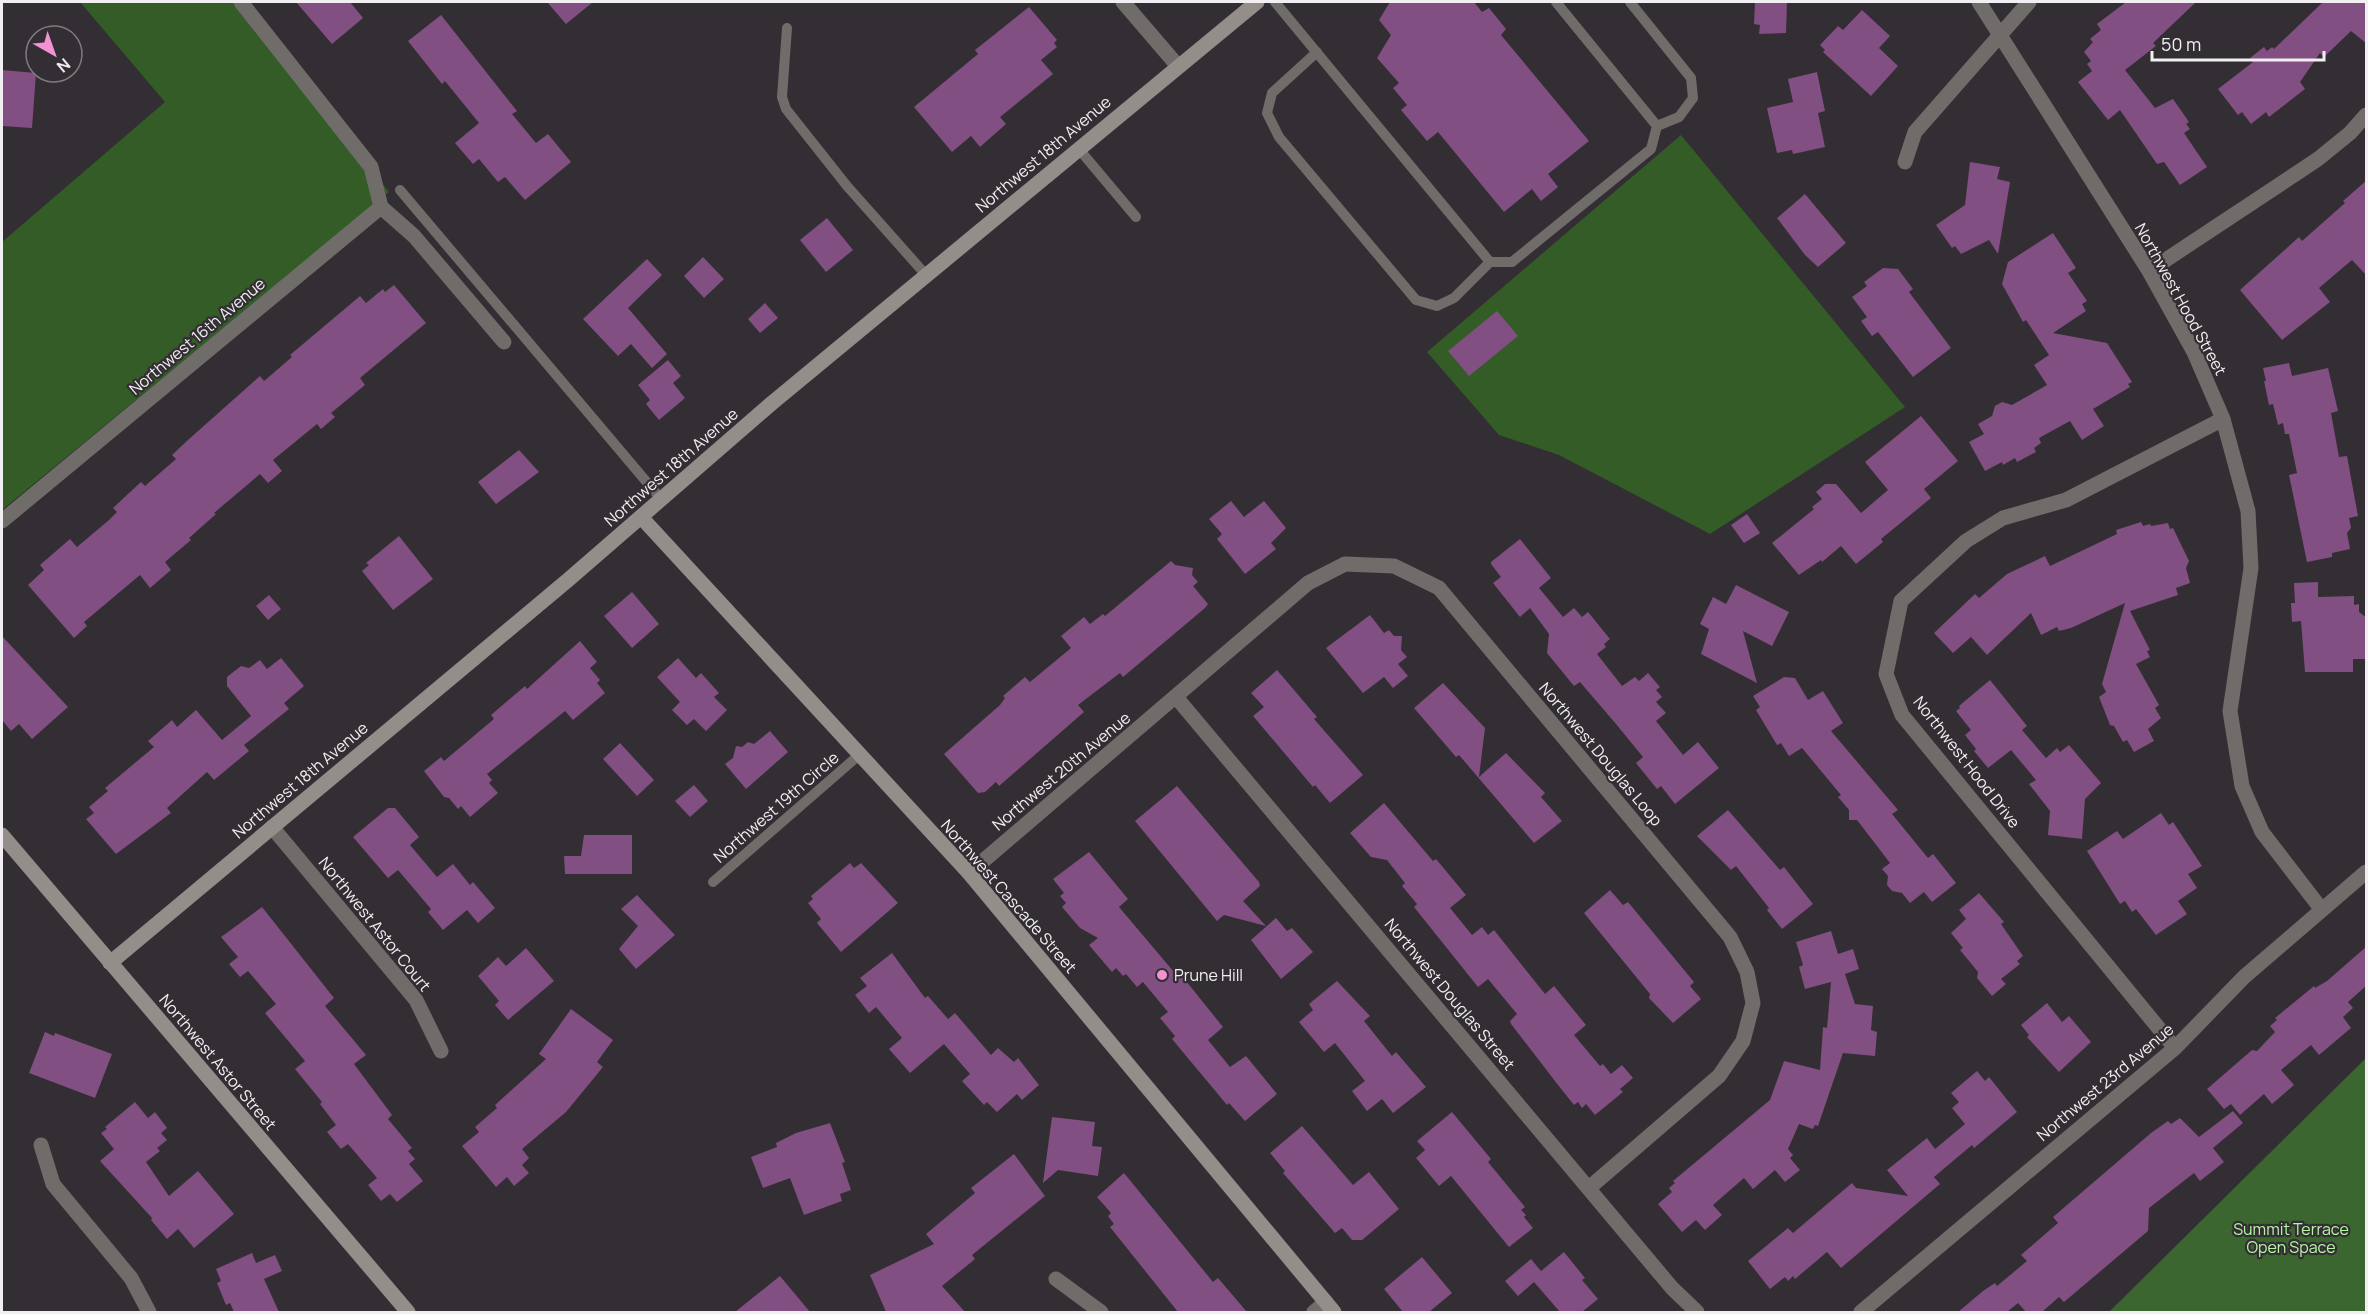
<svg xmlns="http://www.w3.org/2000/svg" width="2368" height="1314" viewBox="0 0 2368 1314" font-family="Manrope,sans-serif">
  <rect width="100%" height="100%" fill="#332e33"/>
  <!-- green -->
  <path fill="#335c27" d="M80,2H236L389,192L2,510V242L165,102Z
    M1681,135L1905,407L1710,534L1559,455L1499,435L1427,352Z"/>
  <!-- forest -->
  <path fill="#3b662f" d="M2366,1058V1312H2109Z"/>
  <!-- building -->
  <path fill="#814f81" d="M296,2H350L363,18L332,44Z
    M547,2H593L566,24Z
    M1390,2H1474L1482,12L1489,8L1506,29L1501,35L1589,141L1548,174L1558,187L1541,201L1532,189L1504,212L1438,132L1427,141L1401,110L1407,105L1393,88L1399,83L1377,58L1391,35L1379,20Z
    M1755,2H1787L1786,33L1759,34L1760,25L1754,24Z
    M2126,2H2196L2153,43L2156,46L2125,70L2155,108L2173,99L2189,122L2186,124L2190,129L2184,133L2207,167L2180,185L2164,162L2157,164L2120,110L2108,120L2078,82L2092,71L2087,64L2091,61L2084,52L2093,42L2090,39L2101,30L2097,24Z
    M2323,2H2367V44L2351,31L2324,57L2320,53L2300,82L2305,89L2269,117L2266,112L2251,124L2242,112L2238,115L2218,89L2253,62L2250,58L2264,47L2267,51L2272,47L2274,49Z
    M1029,7L1057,40L1054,43L1057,47L1041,60L1053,74L1000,117L1006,124L980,147L971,136L952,152L914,107L978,54L975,50Z
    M1862,10L1890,36L1879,48L1898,66L1871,96L1823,52L1825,50L1820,45L1838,26L1843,30Z
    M441,15L517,111L512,114L536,143L548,134L571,162L525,200L505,177L498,182L479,159L473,164L455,143L479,123L445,81L442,84L408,41Z
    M2,70L36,73L32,128L2,126Z
    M1817,72L1825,111L1818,113L1825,147L1793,154L1792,150L1777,153L1767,108L1793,102L1788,79Z
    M1970,162L2000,167L1997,179L2010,182L1998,254L1989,240L1961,254L1955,246L1952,248L1936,225L1965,205Z
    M2367,180V276L2352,260L2319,288L2330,302L2282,340L2240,290L2299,237L2302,241L2345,203L2343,201Z
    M1805,194L1846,243L1818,267L1805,255L1777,218Z
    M827,218L853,250L826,272L800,240Z
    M2053,233L2076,268L2068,273L2087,301L2082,304L2086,311L2053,333L2107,343L2132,382L2128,384L2130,387L2093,409L2104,426L2082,440L2070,421L2039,438L2041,443L2034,448L2036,452L2017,462L2015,458L2003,465L2002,462L1985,471L1969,442L1984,434L1978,424L1992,416L1995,406L2002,402L2012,405L2047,385L2034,365L2049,355L2026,320L2023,322L2002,284L2008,262Z
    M703,257L724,279L704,298L684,276Z
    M647,259L662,275L628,308L667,354L652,368L631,344L618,356L583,319Z
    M1883,268L1898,269L1913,289L1909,292L1951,348L1913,377L1878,332L1872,336L1861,321L1867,317L1852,297L1867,286L1864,282Z
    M394,285L426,323L360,378L365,385L331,413L335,417L321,429L317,424L273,460L282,471L268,483L260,474L214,513L216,514L189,538L191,540L165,562L171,570L150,588L140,575L84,622L87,626L74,638L28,585L44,570L40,565L70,539L77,547L109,520L117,512L113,508L128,494L141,482L145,486L176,459L172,455L188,440L260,376L264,381L292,357L290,355L360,296L366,303L383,289L385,292Z
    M765,303L778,318L760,333L748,319Z
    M1497,311L1518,336L1469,376L1448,351Z
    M668,360L681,376L673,383L685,398L659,420L646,404L650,400L638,385Z
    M2289,363L2292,376L2328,368L2338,411L2331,413L2339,457L2347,456L2358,516L2349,518L2351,528L2347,533L2350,549L2332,553V557L2307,562L2289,475L2297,473L2289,434H2285L2283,423L2278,425L2273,404L2269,405L2264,381H2266L2263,368Z
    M1921,416L1958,461L1924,489L1931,498L1881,539L1883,542L1856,564L1841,546L1822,562L1821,560L1799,575L1772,543L1814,509L1812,507L1822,499L1816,492L1825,484H1836L1861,513L1888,490L1865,462Z
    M519,450L539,472L496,504L478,482Z
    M1231,501L1244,517L1264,501L1286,528L1271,543L1276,549L1245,574L1217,539L1222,534L1209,519Z
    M1747,514L1760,533L1744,543L1731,525Z
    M2141,522L2143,526L2150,524L2151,526L2168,523L2170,529L2173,528L2189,561L2186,568L2190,583L2176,588L2178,595L2130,611L2150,650L2147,651L2150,657L2136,664L2159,705L2155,708L2161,718L2148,729L2154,741L2134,752L2127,740L2123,742L2114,726L2110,725L2099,697L2106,692L2102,684L2125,603L2071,628L2059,631L2057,627L2041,635L2031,613L1987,655L1971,637L1953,653L1934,633L1975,594L1979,598L2007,574L2045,556L2050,566L2117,534L2116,530Z
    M399,536L433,579L393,610L362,571L369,565L366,563Z
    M1520,539L1551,578L1539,588L1563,617L1574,608L1582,617L1588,612L1610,639L1604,644L1606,647L1597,654L1622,686L1635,677L1639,681L1648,673L1660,687L1656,690L1662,697L1656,702L1666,713L1656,721L1683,755L1698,742L1719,768L1675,804L1661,786L1657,789L1636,763L1643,757L1616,724L1580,682L1574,686L1547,653L1549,634L1530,608L1520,617L1493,583L1501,577L1491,564V562Z
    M1171,561L1175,565L1193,568L1192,575L1198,582L1193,586L1208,604L1205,608L1123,677L1120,673L1078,705L1084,712L999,786L996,782L985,792L978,793L944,754L1000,705L1005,698L1003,696L1025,677L1030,682L1071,648L1061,636L1084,617L1090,624L1103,614L1105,616Z
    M2318,582V597L2354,596V605L2359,604V612L2367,618V659H2353V672H2305L2301,621L2292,622L2291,603H2295L2294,583Z
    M1736,585L1789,612L1772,646L1743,631L1757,683L1701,654L1709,629L1700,624L1713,597L1726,604Z
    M632,592L659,624L632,648L604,616Z
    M269,595L281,609L268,620L256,606Z
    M1370,615L1384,633L1389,630L1394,636H1402L1401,650L1407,657L1398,664L1408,676L1393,688L1384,677L1363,693L1326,648Z
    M2,636L68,707L32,739L19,724L11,731L2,720Z
    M580,641L597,662L590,668L600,680L597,683L605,693L573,720L565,711L487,774L492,780L489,783L498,793L470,817L461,806L458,809L449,798L444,797L424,771L441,757L444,761L494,719L491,715L525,686L527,689Z
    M281,658L304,686L284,703L289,709L244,745L249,751L214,780L207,772L167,808L171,813L116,854L86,819L94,813L89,807L108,791L105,788L154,747L148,741L172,720L177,727L196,710L222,740L251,716L227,686V677L241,666L249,668L260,660L267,669Z
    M678,658L696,678L701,673L719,693L714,697L727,710L706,731L694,719L687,725L672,710L680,702L657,677Z
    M1277,670L1317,717L1314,719L1363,775L1330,803L1315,785L1313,787L1253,716L1264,707L1251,693Z
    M1784,677L1795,678L1808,700L1823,691L1843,723L1831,731L1898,810L1892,814L1928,858L1933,854L1956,883L1932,902L1924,892L1910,903L1902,893L1892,891L1887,885L1888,876L1882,869L1890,863L1857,820H1849V810L1838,797L1841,795L1802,748L1789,756L1781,743L1777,745L1756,710L1760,707L1753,696Z
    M1990,680L2027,726L2022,730L2046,758L2057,748L2060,752L2069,745L2101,783L2085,799L2082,839L2048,835L2050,811L2029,784L2036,780L2011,750L1988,768L1974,751L1976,749L1965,735L1971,730L1956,711L1960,708L1959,706Z
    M1443,683L1485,728L1479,777L1506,753L1545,793L1541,797L1562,821L1534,843L1459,755L1456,757L1414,708Z
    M770,731L788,752L746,789L725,764L733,758L736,746L742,747L748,742L754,744Z
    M620,743L654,780L637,796L603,759Z
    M694,785L708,801L690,817L675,801Z
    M1177,786L1259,882L1260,886L1243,901L1266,926L1224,915L1217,921L1135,821Z
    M1384,803L1433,861L1436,859L1466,895L1450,908L1472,935L1482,927L1488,935L1494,930L1545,994L1554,986L1586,1025L1574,1035L1600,1066L1603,1064L1611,1074L1622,1065L1633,1078L1620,1089L1623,1092L1595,1115L1586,1104L1582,1108L1578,1102L1574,1105L1558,1085L1511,1024L1510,1021L1517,1014L1488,979L1478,987L1414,907L1417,904L1402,886L1405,883L1387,860L1371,857L1350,833Z
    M388,808H395L419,837L410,845L437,877L453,864L470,885L473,882L495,908L478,923L467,910L443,930L428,912L431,909L398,870L388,878L353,837Z
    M1728,810L1780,870L1784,867L1813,904L1782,929L1767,910L1769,908L1736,866L1731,870L1697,836Z
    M2161,813L2169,825L2173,822L2202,866L2188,874L2197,888L2178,901L2187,914L2156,935L2136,909L2132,912L2125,901L2120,904L2087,851L2117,831L2123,839Z
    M584,835H632V874H565L564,856H581Z
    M1089,852L1128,899L1119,907L1179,978L1182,976L1223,1027L1208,1040L1230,1067L1246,1056L1277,1094L1245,1121L1229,1103L1227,1105L1172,1039L1175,1036L1160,1018L1168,1012L1143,982L1137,987L1126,974L1123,976L1116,968L1112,972L1089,945L1098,938L1080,928L1062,907L1066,903L1060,896L1064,893L1053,879Z
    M850,863L854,868L861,863L898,903L841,952L817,923L821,919L808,903L813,899L811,896Z
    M1610,890L1623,905L1628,902L1694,982L1690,986L1701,999L1673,1023L1649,998L1650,994L1584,913Z
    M1979,893L2004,922L2001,924L2023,956L2017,961L2020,964L2001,979L2006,984L1992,996L1977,978L1978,972L1960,950L1963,948L1951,933L1966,919L1959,910Z
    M637,895L675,935L636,969L619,949L638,926L621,909Z
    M262,907L334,998L325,1006L366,1055L354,1064L392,1115L388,1119L412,1148L408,1151L415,1159L409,1164L423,1181L397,1202L390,1194L381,1201L368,1185L377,1178L348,1144L341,1149L327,1132L336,1125L320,1104L322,1102L295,1069L305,1061L265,1013L276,1004L248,971L240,977L229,964L238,957L221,937Z
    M1276,918L1287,931L1292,928L1313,952L1281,979L1251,940Z
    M1831,931L1838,954L1853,949L1859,969L1845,974L1855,1004L1873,1006L1871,1030L1877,1032L1875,1056L1843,1053L1818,1126L1815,1125L1813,1129L1799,1124L1788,1149L1793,1155L1790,1158L1800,1170L1785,1182L1775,1170L1753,1189L1744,1178L1713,1205L1722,1215L1705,1230L1696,1220L1682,1232L1658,1204L1672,1192L1669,1188L1675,1183L1673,1181L1770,1100L1784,1061L1820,1070L1823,1027L1827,1028L1831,982L1805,989L1799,967L1803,965L1796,942Z
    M2367,946V985L2348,1002L2353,1008L2343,1017L2351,1028L2319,1055L2311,1045L2281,1070L2294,1085L2272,1104L2264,1094L2240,1115L2231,1104L2224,1109L2207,1089L2252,1050L2257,1051L2275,1032L2270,1026L2277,1020L2275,1018L2314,986L2315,988L2327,981Z
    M526,948L554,981L508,1020L495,1005L499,1001L478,976L498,957L506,966Z
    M892,953L925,998L928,996L948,1019L955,1013L991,1055L998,1048L1014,1062L1018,1058L1039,1085L1022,1100L1017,1094L997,1112L987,1102L984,1105L962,1081L970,1074L944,1044L910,1073L889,1049L902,1038L876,1007L869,1013L855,995L867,986L860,978Z
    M1337,981L1370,1016L1364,1021L1392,1056L1396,1052L1426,1087L1393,1113L1382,1099L1367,1111L1352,1091L1365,1081L1335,1043L1324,1052L1299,1022L1313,1010L1309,1004Z
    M2047,1003L2062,1022L2069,1016L2091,1042L2059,1072L2027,1037L2029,1035L2021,1025Z
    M571,1009L613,1040L597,1062L603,1067L566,1112L522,1149L529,1158L522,1165L529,1173L514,1186L507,1177L496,1187L462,1146L479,1132L475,1127L497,1108L495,1105L546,1059L539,1054Z
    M45,1032L54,1036L55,1033L112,1054L95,1098L29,1073Z
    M1977,1071L1985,1081L1989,1077L2017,1112L1974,1148L1972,1145L1934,1177L1940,1184L1841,1268L1827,1252L1795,1279L1793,1276L1788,1281L1785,1277L1770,1289L1748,1261L1788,1228L1793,1233L1852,1183L1856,1188L1908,1196L1887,1170L1927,1138L1935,1149L1965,1124L1952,1108L1959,1102L1951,1093Z
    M135,1102L148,1118L155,1112L167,1128L161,1133L167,1140L157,1148L160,1151L146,1162L169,1196L198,1171L234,1214L194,1248L178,1229L167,1239L151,1220L152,1218L100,1161L114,1149L101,1133L107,1129L105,1127Z
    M2233,1111L2243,1123L2213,1148L2224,1162L2200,1181L2194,1173L2149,1208L2148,1231L2064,1302L2059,1297L2042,1312H2026L2018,1303L2007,1312H1958L1983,1291L1995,1283L1997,1286L2027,1261L2021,1255L2058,1223L2053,1217L2151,1133L2168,1121L2171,1124L2180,1118L2199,1137Z
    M1452,1112L1491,1159L1488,1162L1525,1207L1521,1210L1526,1215L1524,1217L1533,1228L1509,1247L1451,1176L1439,1186L1416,1158L1425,1150L1417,1141Z
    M1052,1117L1095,1122L1092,1146L1102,1147L1098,1176L1058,1170L1043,1183Z
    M830,1123L845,1162L842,1163L851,1190L840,1194L842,1201L804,1215L790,1178L763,1188L751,1157L777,1147L776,1143L796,1133Z
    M1302,1126L1353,1185L1369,1172L1399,1209L1362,1240H1352L1342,1228L1335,1233L1283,1173L1285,1171L1270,1153Z
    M1014,1154L1045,1196L972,1255L975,1259L942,1286L965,1312H886L870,1275L934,1244L926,1234L975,1193L971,1188Z
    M1124,1173L1213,1282L1218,1278L1247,1312H1178L1110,1227L1114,1224L1108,1216L1111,1213L1097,1197Z
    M1564,1252L1585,1278L1582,1280L1598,1299L1582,1312H1560L1534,1282L1518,1296L1505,1281L1531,1259L1541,1271Z
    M252,1253L256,1263L275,1255L282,1271L264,1279L279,1312H234L230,1303L226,1305L217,1283L221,1281L216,1269Z
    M1422,1257L1452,1293L1429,1312H1403L1384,1289Z
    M780,1276L810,1312H735Z"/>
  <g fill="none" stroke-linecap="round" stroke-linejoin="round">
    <!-- lane -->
    <path stroke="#706c6a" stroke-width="10" d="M1275,2L1490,262H1512L1651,149L1657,126L1556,2
      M1630,2L1691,78L1693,98L1679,117L1657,126
      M787,28L782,97L786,109L847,186L926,275
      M1317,52L1272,93L1267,113L1279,137L1416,300L1437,306L1454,298L1490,262
      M1078,148L1136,217
      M400,190L661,499
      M713,882L859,755"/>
    <!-- street -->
    <path stroke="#706c6a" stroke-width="15" d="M241,2L371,167L381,207
      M1123,2L1177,65
      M1979,2L2149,271L2194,352L2223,419L2248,511L2251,568L2230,711L2242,786L2262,832L2322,910
      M1905,162L1915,132L2029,2
      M2149,271L2318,159L2350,133L2366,115
      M2,521L381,207L414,236L504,342
      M1176,697L1672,1288L1697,1312
      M272,827L416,1000L441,1051
      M969,873L1308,583L1345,564L1394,566L1439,588L1730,937L1747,972L1753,1003L1743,1041L1719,1076L1589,1188
      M2175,1048L1902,715L1886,674L1901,601L1966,541L2003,518L2066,500L2223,419
      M41,1145L53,1184L131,1278L149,1312
      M1056,1279L1101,1312
      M1314,1312L1326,1302
      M1861,1312L2175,1048L2244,977L2366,872"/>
    <!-- secondary -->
    <path stroke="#938e8a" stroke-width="15" d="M641,517L969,873L1334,1312
      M2,835L408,1312
      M110,963L568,580L772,403L1257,2"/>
  </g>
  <!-- markers -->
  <circle fill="#f491d3" stroke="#332e33" stroke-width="2" cx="1162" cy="975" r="6"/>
  <g text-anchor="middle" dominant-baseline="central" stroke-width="4.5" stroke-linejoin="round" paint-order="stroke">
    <!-- street labels -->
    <g font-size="16" fill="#f2eff2" stroke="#332e33">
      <text transform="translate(1043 154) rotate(-40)">Northwest 18th Avenue</text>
      <text transform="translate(2181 299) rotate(61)">Northwest Hood Street</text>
      <text transform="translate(197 336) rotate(-40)">Northwest 16th Avenue</text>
      <text transform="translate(671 467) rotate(-41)">Northwest 18th Avenue</text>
      <text transform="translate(1601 754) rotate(50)">Northwest Douglas Loop</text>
      <text transform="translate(1967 762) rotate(52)">Northwest Hood Drive</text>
      <text transform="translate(1061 771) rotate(-40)">Northwest 20th Avenue</text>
      <text transform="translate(300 780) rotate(-40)">Northwest 18th Avenue</text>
      <text transform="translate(776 807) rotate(-41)">Northwest 19th Circle</text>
      <text transform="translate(1009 896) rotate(49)">Northwest Cascade Street</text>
      <text transform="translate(375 924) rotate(51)">Northwest Astor Court</text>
      <text transform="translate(1450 994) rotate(50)">Northwest Douglas Street</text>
      <text transform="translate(218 1062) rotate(50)">Northwest Astor Street</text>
      <text transform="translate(2105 1082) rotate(-40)">Northwest 23rd Avenue</text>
    </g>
    <!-- poi labels -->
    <g font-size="16" fill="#f2eff2" stroke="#332e33" text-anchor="start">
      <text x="1174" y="975">Prune Hill</text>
    </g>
    <!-- park labels -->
    <g font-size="16" fill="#b5f6a3" stroke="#332e33">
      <text x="2291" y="1229">Summit Terrace<tspan x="2291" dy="18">Open Space</tspan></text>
    </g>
  </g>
  <!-- border -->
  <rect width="2368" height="1314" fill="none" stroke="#f2eff2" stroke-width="6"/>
  <!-- north arrow -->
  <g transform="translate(54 54) rotate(140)"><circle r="28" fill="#332e33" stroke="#7f7b7f" stroke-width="1.5"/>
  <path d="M0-4.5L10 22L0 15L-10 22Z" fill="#f491d3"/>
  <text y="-9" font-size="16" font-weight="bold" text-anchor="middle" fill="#f2eff2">N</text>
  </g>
  <!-- scale -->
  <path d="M2152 51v9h172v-9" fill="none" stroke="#f2eff2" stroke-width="3"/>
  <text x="2161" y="51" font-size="18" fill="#f2eff2" stroke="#332e33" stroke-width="4.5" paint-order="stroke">50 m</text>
</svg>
